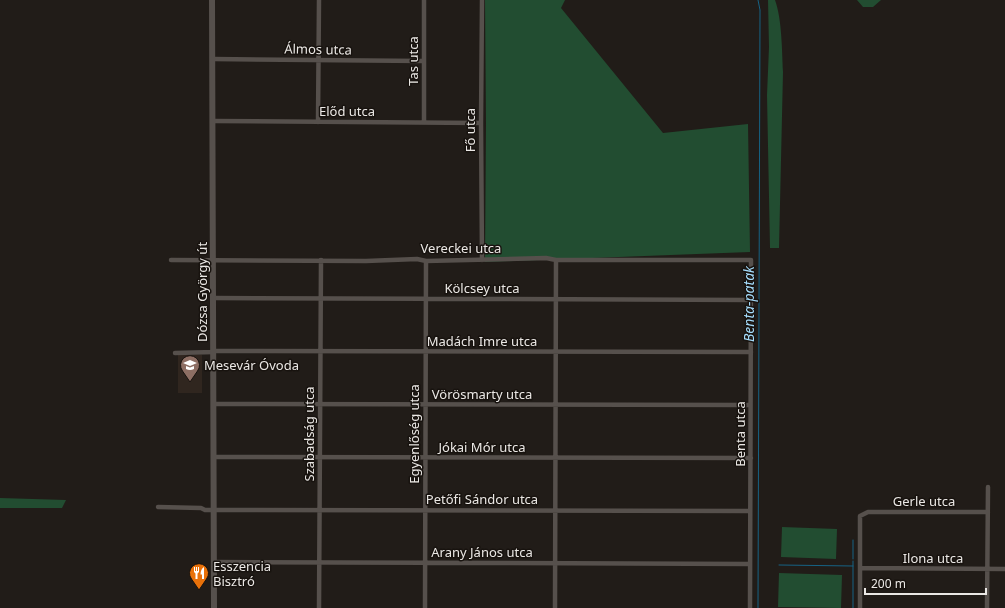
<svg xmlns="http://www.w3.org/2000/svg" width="1005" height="608" viewBox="0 0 1005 608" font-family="'Noto Sans',sans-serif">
  <rect width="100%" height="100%" fill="#211c18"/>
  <!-- built -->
  <path fill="#30261f" d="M178,355H202V393H178Z"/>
  <!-- green -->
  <path fill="#224d31" d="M485,0H565L561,8L663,133L748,124L750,252L485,262L486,124Z
    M768,0H775C782,19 782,51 783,72L779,248H770L767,95L769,47Z
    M857,0H881L873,7H863Z
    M0,498L66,500L62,508H0Z
    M782,527L837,529L836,559L781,557Z
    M779,573L842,575L841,608L778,607Z"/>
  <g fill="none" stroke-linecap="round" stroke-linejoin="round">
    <!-- stream -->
    <path stroke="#166284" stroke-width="1" d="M853,540V559
      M779,565L853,566
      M758,608L760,10L758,0
      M853,608V561"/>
    <!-- street -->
    <path stroke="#56504c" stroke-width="4.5" d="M424,0V122
      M213,59L423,61
      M213,121L481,123
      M318,122L319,0
      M171,260L366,261L417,259L426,261L546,258L556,260H751L750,608
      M482,260L481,123L482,0
      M214,298L751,300
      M214,351L751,352
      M175,353L214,352
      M214,404L750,405
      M214,457L751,458
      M158,507L201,508L205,510H214L750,511
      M214,562L750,564
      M860,568L1005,569
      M319,608L321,260
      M425,608L426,261
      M555,608L556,260
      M860,608V516L868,512H988
      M987,608L988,487"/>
    <!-- secondary -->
    <path stroke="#56504c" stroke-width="6" d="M212,0L214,608"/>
  </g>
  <!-- icons -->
  <defs>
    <g id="school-pin" transform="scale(1)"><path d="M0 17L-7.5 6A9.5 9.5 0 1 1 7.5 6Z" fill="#8d6e63" stroke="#18130f"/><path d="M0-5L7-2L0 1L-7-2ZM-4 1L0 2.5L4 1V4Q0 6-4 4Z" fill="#fff"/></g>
    <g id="restaurant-pin" transform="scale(1)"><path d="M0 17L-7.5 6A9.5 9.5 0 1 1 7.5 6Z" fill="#e8710a" stroke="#18130f"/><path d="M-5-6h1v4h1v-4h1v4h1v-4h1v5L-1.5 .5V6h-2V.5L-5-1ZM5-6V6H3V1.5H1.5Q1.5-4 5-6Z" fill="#fff"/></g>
  </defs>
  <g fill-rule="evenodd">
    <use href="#school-pin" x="190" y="365"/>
    <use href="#restaurant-pin" x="199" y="573"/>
  </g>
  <g text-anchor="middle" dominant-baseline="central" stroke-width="3" stroke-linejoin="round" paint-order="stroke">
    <!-- street labels -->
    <g font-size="13" fill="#ebe8e5" stroke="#18130f">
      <text transform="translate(318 49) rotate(1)">Álmos utca</text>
      <text transform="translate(413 61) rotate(-90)">Tas utca</text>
      <text x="347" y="111">Előd utca</text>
      <text transform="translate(470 130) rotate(-90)">Fő utca</text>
      <text x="461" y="248">Vereckei utca</text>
      <text x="482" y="288">Kölcsey utca</text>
      <text transform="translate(202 292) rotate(-90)">Dózsa György út</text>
      <text x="482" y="341">Madách Imre utca</text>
      <text x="482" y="394">Vörösmarty utca</text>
      <text transform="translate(309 434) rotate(-90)">Szabadság utca</text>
      <text transform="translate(414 434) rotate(-90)">Egyenlőség utca</text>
      <text transform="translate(740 434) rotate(-90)">Benta utca</text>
      <text x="482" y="447">Jókai Mór utca</text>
      <text x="482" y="499">Petőfi Sándor utca</text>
      <text x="924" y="501">Gerle utca</text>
      <text x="482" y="552">Arany János utca</text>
      <text x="933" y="558">Ilona utca</text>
    </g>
    <!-- poi labels -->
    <g font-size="13" fill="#ebe8e5" stroke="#18130f" text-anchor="start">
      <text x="204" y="365">Mesevár Óvoda</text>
      <text x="213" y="566">Esszencia<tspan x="213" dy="15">Bisztró</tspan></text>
    </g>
    <!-- water labels -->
    <g font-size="14" font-style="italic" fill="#a5dcfb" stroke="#18130f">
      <text transform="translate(748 304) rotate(-90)">Benta-patak</text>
    </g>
  </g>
  <!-- scale -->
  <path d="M865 588v6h121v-6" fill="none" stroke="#ebe8e5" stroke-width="2"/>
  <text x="871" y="588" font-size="12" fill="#ebe8e5" stroke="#18130f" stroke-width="3" paint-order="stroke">200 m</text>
</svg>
